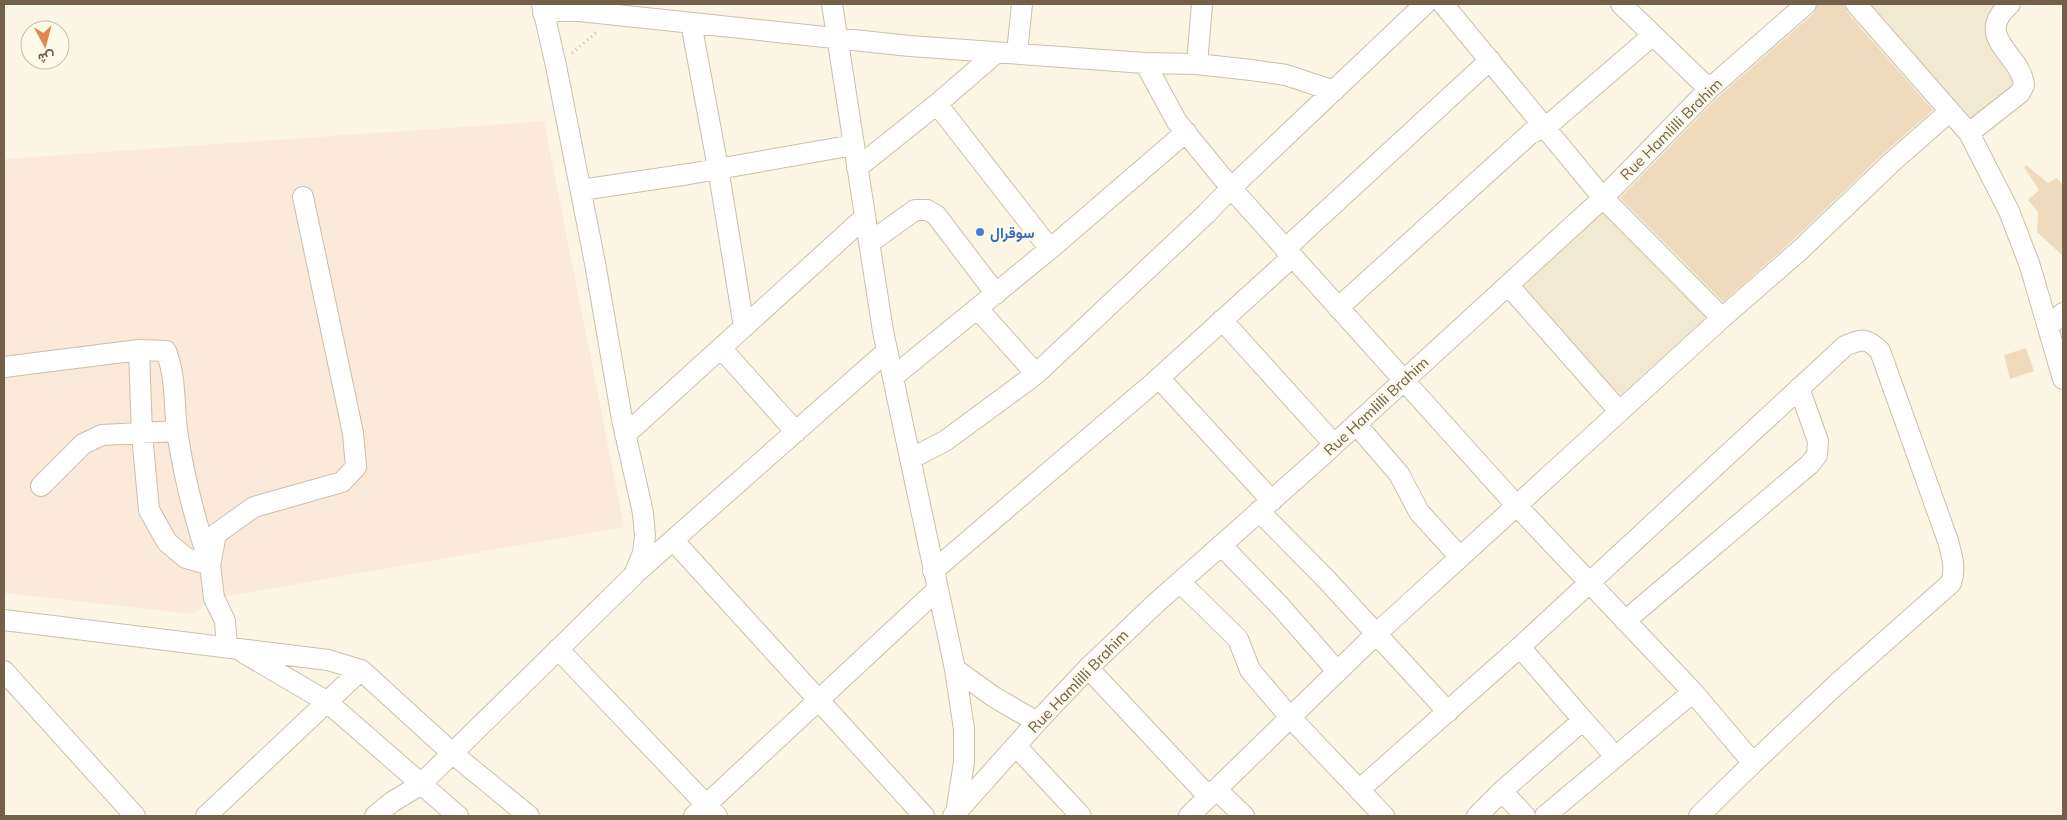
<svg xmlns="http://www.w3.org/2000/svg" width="2067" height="820" viewBox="0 0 2067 820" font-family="Mulish,Vazirmatn,sans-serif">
  <rect width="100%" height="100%" fill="#fbf6e4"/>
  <!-- residential -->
  <path fill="#f2e9d3" d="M1856,4H2015L1996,22L2022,90L1969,133Z
    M1603,198L1722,318L1619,411L1508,285Z"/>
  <!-- commercial -->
  <path fill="#fbe9d9" d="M544,121L624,527L222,597L191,614L4,593V159Z"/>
  <!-- building -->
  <path fill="#efdabd" d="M1818,4H1844L1847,12L1933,110L1883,154L1791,242L1723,302L1620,198L1717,98L1814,13Z
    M2026,165L2048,183L2057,178L2063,185V256L2037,232L2038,212L2028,200L2039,190L2024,167Z
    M2026,348L2034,371L2010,379L2004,355Z"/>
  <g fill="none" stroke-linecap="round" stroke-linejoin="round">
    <!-- minor casing -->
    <g stroke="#ccbfab" stroke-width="22">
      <path id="minor" d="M832,4L883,331L955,669L964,729V762L956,814
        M1443,4L1603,198L1722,318
        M1621,4L1709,89
        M1856,4L1969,133L2009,211L2030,266L2063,379
        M543,13L558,11H579L910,46L1145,63L1197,64L1251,70L1286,75L1334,91
        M691,23L718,168L744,327
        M1017,53L1022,4
        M1145,63L1177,122L1231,188L1516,505L1693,692L1753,763L1699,816
        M1197,64L1202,4
        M1969,133L2020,93L2024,85C2021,53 1972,38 2010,4
        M857,168L937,104L996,53
        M581,190L689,174L854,145
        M869,243L915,210H927L936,215L996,294
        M1050,249L1186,132
        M1285,249L1490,60
        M1508,285L1619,411
        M1338,308L1531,133L1545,128L1653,35
        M1222,320L1334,444
        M2048,327L2063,313
        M721,348L796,432
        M4,367L139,350L166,351C176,377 174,404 177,431C184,477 195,521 210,565L186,558L167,542L149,510L142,434L139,350
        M1036,374L1206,214L1231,188L1425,4
        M893,377L1050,249L937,104
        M1159,378L1272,501
        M1356,424L1399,474L1419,512L1459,556
        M625,435L865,217
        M910,459L945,441L1036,374L977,308
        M41,486L83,444L102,435L177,431
        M1259,511L1326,579L1448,712
        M673,540L924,816
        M1221,545L1280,606L1337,671
        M638,571L887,351
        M933,571L1159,378L1292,257
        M1180,582L1238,639L1250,670L1289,716L1384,816
        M4,620L328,660L361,670L452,753L529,816
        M1625,621L1810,464L1817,455L1818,441L1799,388
        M227,647L225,621L214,598L210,565L216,534L254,507L342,482L356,467L353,433L303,197
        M558,649L717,816
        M244,653L326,701L458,816
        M1088,668L1208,796
        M955,669L994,697L1037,722
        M4,671L135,816
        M1583,720L1520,647L1845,346C1862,339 1866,337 1880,351L1948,541C1952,556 1956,568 1951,583L1838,683L1753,763
        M1016,746L1081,816
        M1216,789L1244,816
        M1359,790L1520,647
        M1502,791L1583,720L1615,756
        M206,816L361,670
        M375,816L392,802L420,785L634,575L643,553L645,536L643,513L622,419L595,263L556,66L542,4
        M694,816L938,589
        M953,816L1037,722L1088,668L1155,604L1315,462L1603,198L1709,89L1806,4
        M1189,816L1376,634L1722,318L1799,251L1891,163L1950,111
        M1477,816L1502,791L1525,816
        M1545,816L1693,692"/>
    </g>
    <!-- path -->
    <path stroke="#d4bda1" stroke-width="3" stroke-dasharray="1 4" stroke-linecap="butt" d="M572,53L598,31"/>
    <!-- minor -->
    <use href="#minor" stroke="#fff" stroke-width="20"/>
  </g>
  <!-- markers -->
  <circle fill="#3f7fe0" stroke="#fefaea" stroke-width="2" cx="980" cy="232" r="5"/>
  <g text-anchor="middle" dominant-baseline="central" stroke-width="5" stroke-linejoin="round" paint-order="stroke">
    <!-- street labels -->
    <g font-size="15" fill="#73604b" stroke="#fefaea">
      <text transform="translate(1671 129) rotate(-45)">Rue Hamlilli Brahim</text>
      <text transform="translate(1376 406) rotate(-43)">Rue Hamlilli Brahim</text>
      <text transform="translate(1078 681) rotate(-46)">Rue Hamlilli Brahim</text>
    </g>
    <!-- shop labels -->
    <g font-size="15" font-weight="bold" fill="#366cbe" stroke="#fefaea" text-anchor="start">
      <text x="990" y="232">سوقرال</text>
    </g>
  </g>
  <!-- border -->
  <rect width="2067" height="820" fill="none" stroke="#73604b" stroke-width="10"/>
  <!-- north arrow -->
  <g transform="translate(45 45) rotate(173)"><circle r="24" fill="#fefaea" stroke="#c6bcaa"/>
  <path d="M0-4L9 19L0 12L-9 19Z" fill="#e0884f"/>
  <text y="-8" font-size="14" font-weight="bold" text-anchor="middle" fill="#73604b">ش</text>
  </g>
</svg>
